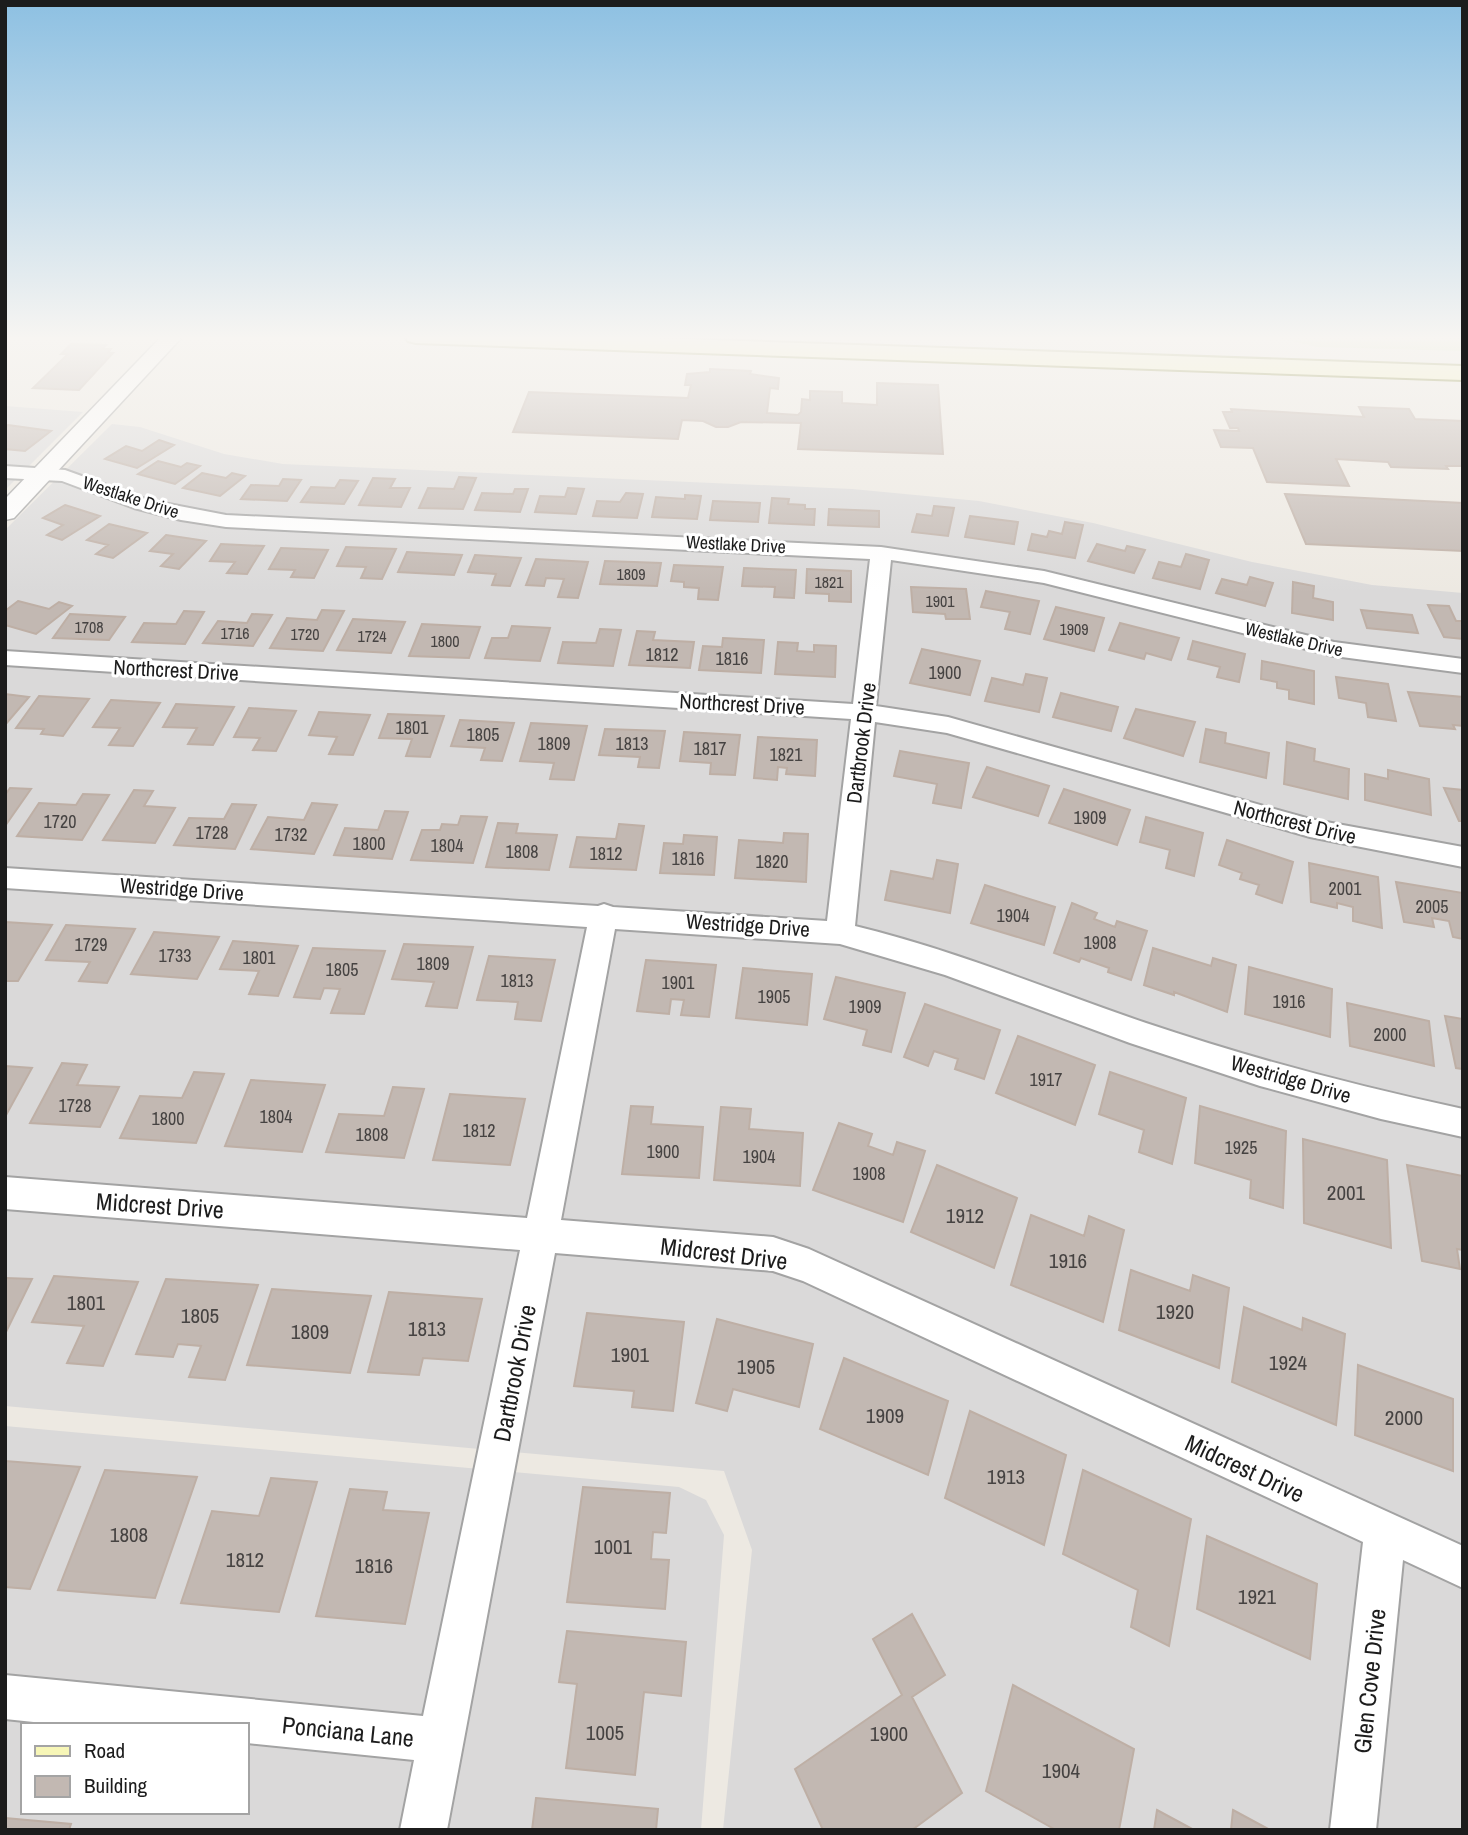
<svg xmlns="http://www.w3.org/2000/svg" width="1468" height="1835" viewBox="0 0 1468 1835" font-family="'Archivo Narrow',sans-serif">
  <rect width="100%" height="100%" fill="#ede9e2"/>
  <!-- residential -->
  <path fill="#dad9d9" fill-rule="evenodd" d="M5,406L83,412L5,490Z
    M112,424L140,427L224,454L283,464L852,489L979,501L1093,523L1252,562L1372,585L1463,593V1830H723L752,1550L724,1471L5,1406V530Z
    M5,1426L679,1487L706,1500L724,1535L701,1830H5ZM23,1725H247V1812H23Z"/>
  <!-- grass -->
  <path fill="#cbe6aa" d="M1271,336H1463V351L1317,347Z"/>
  <!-- building -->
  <path fill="#c2b8b2" stroke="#beafa5" stroke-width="2" d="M71,344L106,345L102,349H111L108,353H113L79,390L33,388L68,354H61Z
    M710,369L751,371L750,374L779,378L778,389L770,388L767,413L798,415L801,412L802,399L810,400V391L842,392V403L877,405V383L938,385L943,454L798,449L801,423L741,422L728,427H716L703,421L682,420L678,439L513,432L529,392L688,398L691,385H685L687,374L710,372Z
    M1359,407L1409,409L1415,419L1463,421V466H1446L1448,469L1391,467L1388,462L1336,459L1349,486L1267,482L1253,448L1221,447L1214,430L1239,431L1238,428H1230L1223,412H1232L1231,409L1364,417Z
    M8,425L51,431L25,451L5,449V427Z
    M159,440L174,445L137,468L105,459L126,446L142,451Z
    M158,461L181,467L187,463L200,466L175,484L138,474Z
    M202,473L226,478L232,473L245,476L220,496L183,488Z
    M459,477L476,478L463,509L419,508L428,488L454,489Z
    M373,478L395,479L390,488H410L401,507L359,505Z
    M283,479L301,480L287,501L241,499L251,485L279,486Z
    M340,480L358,481L344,504L301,502L311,487L335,488Z
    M568,488L584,489L576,514L535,512L540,496L565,497Z
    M515,489H528L520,512L475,510L482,493L513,494Z
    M626,493L643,494L637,518L593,516L597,501L620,502Z
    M1285,494L1463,503V551L1306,544Z
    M685,495L701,496L697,519L652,517L656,497L685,499Z
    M772,498L789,499L788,504L805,505V509H815L814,525L769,523Z
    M713,501L760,503L758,522L710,520Z
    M65,505L100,516L62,540L47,535L63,525L43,518Z
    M934,506L954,508L948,536L912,532L917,514L932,516Z
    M829,509L879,511V527L828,525Z
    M970,516L1018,522L1014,544L965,537Z
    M1065,522L1083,525L1075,558L1028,550L1032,534L1047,537L1049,531L1062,534Z
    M109,524L147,533L113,558L96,554L108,545L87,540Z
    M166,535L206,541L179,569L161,566L173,554L150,551Z
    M221,544L264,546L247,574L227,573L235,562L210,561Z
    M1097,544L1125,551L1127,546L1145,550L1134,573L1088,561Z
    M346,547L396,549L382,579L361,578L366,567L337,566Z
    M281,548L328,550L314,578L291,577L295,570L269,569Z
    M407,552L462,555L454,575L398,572Z
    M1186,554L1209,560L1200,589L1153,578L1159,562L1181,567Z
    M475,555L521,558L510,586L492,585L496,574L468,572Z
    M536,559L588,562L578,598L558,597L564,579L546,578L544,586L526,585Z
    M605,561L661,563L657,586L600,584Z
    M674,565L723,567L718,600L698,599L699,588L684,587V582L671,581Z
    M744,568L796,570L794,598L774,597L775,587L742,586Z
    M807,569L851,571V602L829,601V594L806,593Z
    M1250,577L1273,583L1265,606L1216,593L1222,579L1247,585Z
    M1293,582L1314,586L1313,598L1333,602V620L1292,613Z
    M911,587L966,589L970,619H946L945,614L913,612Z
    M986,591L1039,601L1030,634L1005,629L1010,612L981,607Z
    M18,601L49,609L59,602L72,606L36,634L5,625V611Z
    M1428,605L1449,606L1456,621H1463V639L1444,637Z
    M1056,607L1104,618L1094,651L1044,639Z
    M322,610L344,611L323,651L270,648L287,618L317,620Z
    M1361,610L1412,615L1418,633L1367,628Z
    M184,611L204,612L185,644L132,642L144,623L176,624Z
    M70,614L125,617L109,640L53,638Z
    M252,614L272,615L253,646L203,643L218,621L247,623Z
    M353,619L405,622L391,653L337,650Z
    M1120,623L1179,638L1171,660L1146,653L1144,659L1109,650Z
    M422,624L480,627L469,658L409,656Z
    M512,626L550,628L540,661L485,658L492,638H508Z
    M600,629L621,630L613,666L558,663L563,642L596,643Z
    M637,631L655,632L653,640L694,642L690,668L629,665Z
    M723,638L764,640L761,673L699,670L703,646L722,647Z
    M1193,641L1245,654L1239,682L1217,677L1220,667L1188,659Z
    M778,642L798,643L797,651L814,652V645L836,646L835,677L775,674Z
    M922,649L980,661L970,695L910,683Z
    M1262,661L1314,671V704L1289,699V690L1277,688V682L1261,679Z
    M1026,674L1047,678L1039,712L985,701L992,678L1023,685Z
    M1336,677L1388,684L1396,721L1368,717L1366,703L1339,698Z
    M1408,692L1463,697V726L1453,725L1455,729L1420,726Z
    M1061,693L1118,707L1111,731L1053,717Z
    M5,694L29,697L5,725Z
    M39,696L89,699L63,736L41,734L44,729L16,728Z
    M111,700L160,703L133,746L109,745L120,728L93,727Z
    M176,704L234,707L213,745L188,744L197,728L163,727Z
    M249,708L296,711L276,751L253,750L260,738L234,737Z
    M1136,709L1195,722L1183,756L1124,738Z
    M319,712L370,715L353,755L329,754L337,737L309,735Z
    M388,714L444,716L430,757L406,756L412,739L379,738Z
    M460,720L514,723L502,761L481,760L485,748L451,746Z
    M531,723L587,726L574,780L550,779L554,763L520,761Z
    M605,729L665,731L659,768L638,767L640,757L599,755Z
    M1206,729L1226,733L1225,743L1269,753L1266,778L1200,762Z
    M684,732L740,735L735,775L710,774L711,763L680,761Z
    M758,737L817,740L815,776L786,774L787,768L778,767L777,780L754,778Z
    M1287,742L1315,749L1314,761L1349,769L1348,799L1284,784Z
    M900,751L969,763L961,808L933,803L937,784L894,776Z
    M987,767L1049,786L1038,816L973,797Z
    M1388,770L1429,779L1431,815L1365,800V774L1388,779Z
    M10,788L31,789L5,826V795Z
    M1444,788L1463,790V821H1459Z
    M1064,789L1130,810L1117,845L1049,823Z
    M134,790L153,791L144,806L175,808L155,843L103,840Z
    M83,794L109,795L82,840L17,836L39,803L76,805Z
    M312,803L337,805L314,854L251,849L268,817L304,820Z
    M232,804L256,805L235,849L174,845L189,818L224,819Z
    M385,811L408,812L392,859L334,855L345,828L378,830Z
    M461,816L487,817L473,863L411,860L422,830H440L442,824L458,825Z
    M1146,817L1203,833L1194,876L1166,868L1170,850L1140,842Z
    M498,823L518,824L516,833L557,835L549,870L486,867Z
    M619,824L644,826L636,870L570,867L577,837L616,839Z
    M784,833L808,834L806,882L735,878L739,840L783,843Z
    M684,835L717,837L714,875L660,873L664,843L683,844Z
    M1227,840L1293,862L1282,903L1256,894L1259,885L1240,879L1242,873L1219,865Z
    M937,860L958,864L950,913L885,900L891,871L933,879Z
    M1309,863L1378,877L1382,928L1353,921V907L1337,903V908L1311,902Z
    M1396,882L1463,893V939L1453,937L1449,921L1432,918L1434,927L1404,922Z
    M985,885L1055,907L1044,945L971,923Z
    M1072,903L1097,913L1094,919L1115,927L1117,921L1147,931L1131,980L1108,972L1109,968L1081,958L1079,962L1054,953Z
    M5,922L52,925L18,981H5Z
    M66,925L135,929L107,983L79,981L90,962L46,960Z
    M154,932L219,937L197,979L131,974Z
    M233,941L298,946L278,996L249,994L259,971L220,969Z
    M404,944L473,947L457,1008L426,1006L434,982L392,979Z
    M313,948L385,951L364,1014L331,1013L340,989L324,988L320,999L294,997Z
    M1153,948L1211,966L1213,958L1236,965L1227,1012L1174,992V995L1144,985Z
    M489,956L555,960L541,1021L515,1019L518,1002L477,1000Z
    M646,960L716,965L709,1017L681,1015L684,1000L671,999L669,1014L637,1011Z
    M1249,967L1332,989L1330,1037L1245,1014Z
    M743,968L812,974L807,1025L736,1018Z
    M836,977L905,993L891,1052L863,1045L867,1030L824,1019Z
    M1347,1003L1429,1021L1434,1066L1350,1046Z
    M925,1004L1000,1030L984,1079L955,1069L958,1059L934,1051L928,1066L904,1057Z
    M1445,1016L1463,1019V1069L1456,1068Z
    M1018,1036L1095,1065L1075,1125L996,1093Z
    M62,1063L87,1065L77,1085L119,1087L100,1127L30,1123Z
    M5,1066L32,1068L5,1117Z
    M194,1072L224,1074L196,1143L120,1138L140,1096L182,1098Z
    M1110,1072L1186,1098L1172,1164L1139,1152L1144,1130L1099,1114Z
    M251,1080L325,1085L302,1152L225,1146Z
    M393,1087L424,1089L404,1158L326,1152L339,1114L384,1116Z
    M450,1094L525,1099L510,1165L433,1160Z
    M631,1106L653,1107L651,1124L703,1127L699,1178L622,1174Z
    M1200,1106L1286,1131L1283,1208L1250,1198L1251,1180L1195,1163Z
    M721,1107L751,1109L749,1129L803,1133L800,1186L714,1180Z
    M839,1123L872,1134L868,1146L893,1155L897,1142L925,1151L903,1222L813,1190Z
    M1303,1139L1387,1160L1391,1248L1304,1223Z
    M937,1165L1017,1198L994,1268L911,1232Z
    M1407,1165L1463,1176V1250L1457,1249L1460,1269L1422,1261Z
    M1031,1215L1084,1236L1089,1216L1124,1230L1103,1322L1011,1285Z
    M1131,1270L1190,1291L1193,1275L1229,1288L1219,1368L1119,1330Z
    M54,1276L138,1282L103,1366L67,1363L84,1326L32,1322Z
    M5,1278L32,1279L5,1334Z
    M166,1279L258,1285L225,1380L189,1377L201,1346L178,1344L173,1357L136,1354Z
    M272,1289L371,1296L350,1373L247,1365Z
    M389,1292L482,1299L468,1361L423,1358L419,1375L368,1372Z
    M1244,1307L1302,1330L1303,1318L1345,1334L1336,1425L1232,1382Z
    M587,1313L684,1322L673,1411L632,1407L634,1391L574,1386Z
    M717,1319L813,1344L799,1407L733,1389L727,1411L696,1403Z
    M844,1358L948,1401L928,1475L820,1429Z
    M1358,1365L1453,1399V1471L1355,1435Z
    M970,1411L1066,1455L1044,1545L945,1498Z
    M5,1461L80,1467L30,1589L5,1587Z
    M105,1470L197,1477L155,1598L58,1590Z
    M1083,1470L1191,1519L1169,1646L1131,1627L1138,1590L1063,1554Z
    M271,1478L317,1482L279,1612L181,1603L212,1511L259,1516Z
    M583,1487L670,1493L666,1533L653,1532L651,1559L669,1560L665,1609L567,1602Z
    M350,1489L387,1492L383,1510L429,1513L405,1624L316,1616Z
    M1207,1536L1317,1584L1310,1659L1197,1609Z
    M912,1614L945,1675L912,1697L962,1793L912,1830H823L795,1769L902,1695L873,1639Z
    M567,1631L686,1642L681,1696L644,1692L635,1775L566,1768L577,1684L559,1682Z
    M1013,1685L1134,1749L1119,1830H1056L986,1791Z
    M536,1798L658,1809L656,1830H532Z
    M1157,1810L1194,1830H1154Z
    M1233,1810L1270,1830H1231Z
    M5,1818L71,1824L69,1830H5Z"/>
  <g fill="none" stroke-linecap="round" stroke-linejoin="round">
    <!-- minor casing -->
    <g stroke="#a3a3a3" stroke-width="4">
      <path id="minor" d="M5,466L65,470L148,500L226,515L881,547L1044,571L1334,642L1463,659V673L1334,656L1044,583L891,560L876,706L948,717L1310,819L1463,847V867L1310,837L947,733L875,722L855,926C955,950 1049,990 1146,1023C1250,1058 1355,1086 1463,1109V1137L1381,1119L1260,1086L1130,1043L945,975L840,944L615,929L561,1220L773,1237L809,1249L1463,1546V1588L1403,1560L1376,1830H1330L1363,1542L803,1281L773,1271L555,1253L447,1830H400L414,1760L247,1743V1725H62L5,1719V1675L423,1716L520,1250L5,1209V1177L527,1218L587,927L5,888V868L598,906L604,904L613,907L827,921L851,719L5,665V651L853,704L870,559L226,527L181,520L134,508L62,481L5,478Z"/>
    </g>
    <!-- tertiary casing -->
    <g stroke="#a3a3a3" stroke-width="3">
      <path id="tertiary" d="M162,336H183L14,518L5,520V499Z"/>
    </g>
    <!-- secondary casing -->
    <g stroke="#6a6e09" stroke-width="4">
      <path id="secondary" d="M405,336H598L1463,366V380L416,343L408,341Z"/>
    </g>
    <!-- minor -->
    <use href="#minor" fill="#fff" fill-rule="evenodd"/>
    <!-- tertiary -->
    <use href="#tertiary" fill="#fff" fill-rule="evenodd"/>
    <!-- secondary -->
    <use href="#secondary" fill="#f7f6b7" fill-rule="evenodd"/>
  </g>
  <!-- sky -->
  <linearGradient id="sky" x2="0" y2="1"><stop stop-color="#8dc0e2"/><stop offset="0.57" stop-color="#f7f5f2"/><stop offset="1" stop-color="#f7f5f2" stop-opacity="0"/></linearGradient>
  <rect width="1468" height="593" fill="url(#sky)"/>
  <g text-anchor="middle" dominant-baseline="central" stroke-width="6" stroke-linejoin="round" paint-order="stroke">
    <!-- far-number labels -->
    <g font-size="16" fill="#464342">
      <text x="631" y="574">1809</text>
      <text x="829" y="582">1821</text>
      <text x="940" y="601">1901</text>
      <text x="89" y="627">1708</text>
      <text x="1074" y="629">1909</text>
      <text x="235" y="633">1716</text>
      <text x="305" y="634">1720</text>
      <text x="372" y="636">1724</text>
      <text x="445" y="641">1800</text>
    </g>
    <!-- far-street labels -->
    <g font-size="18" fill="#1c1c1c" stroke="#fff">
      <text transform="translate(131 497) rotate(18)">Westlake Drive</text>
      <text transform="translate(736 544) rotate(3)">Westlake Drive</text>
      <text transform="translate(1294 639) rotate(13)">Westlake Drive</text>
    </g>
    <!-- number labels -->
    <g font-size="18" fill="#464342">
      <text x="662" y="654">1812</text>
      <text x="732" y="658">1816</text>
      <text x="945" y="672">1900</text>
      <text x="412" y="727">1801</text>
      <text x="483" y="734">1805</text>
      <text x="554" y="743">1809</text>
      <text x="632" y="743">1813</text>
      <text x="710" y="748">1817</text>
      <text x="786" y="754">1821</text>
      <text x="1090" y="817">1909</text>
      <text x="60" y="821">1720</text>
      <text x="212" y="832">1728</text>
      <text x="291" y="834">1732</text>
      <text x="369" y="843">1800</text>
      <text x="447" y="845">1804</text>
      <text x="522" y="851">1808</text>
      <text x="606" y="853">1812</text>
      <text x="688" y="858">1816</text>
      <text x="772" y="861">1820</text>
      <text x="1345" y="888">2001</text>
      <text x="1432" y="906">2005</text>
      <text x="1013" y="915">1904</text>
      <text x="1100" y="942">1908</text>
      <text x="91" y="944">1729</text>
      <text x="175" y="955">1733</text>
      <text x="259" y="957">1801</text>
      <text x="433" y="963">1809</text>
      <text x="342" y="969">1805</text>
      <text x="517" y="980">1813</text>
      <text x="678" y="982">1901</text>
      <text x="774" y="996">1905</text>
      <text x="1289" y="1001">1916</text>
      <text x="865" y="1006">1909</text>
      <text x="1390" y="1034">2000</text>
      <text x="1046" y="1079">1917</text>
      <text x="75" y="1105">1728</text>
      <text x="276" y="1116">1804</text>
      <text x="168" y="1118">1800</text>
      <text x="479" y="1130">1812</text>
      <text x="372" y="1134">1808</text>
      <text x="1241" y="1147">1925</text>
      <text x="663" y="1151">1900</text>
      <text x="759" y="1156">1904</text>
      <text x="869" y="1173">1908</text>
    </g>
    <!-- street labels -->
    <g font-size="21" fill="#1c1c1c" stroke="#fff">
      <text transform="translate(176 670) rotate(3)">Northcrest Drive</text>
      <text transform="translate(742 704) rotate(3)">Northcrest Drive</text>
      <text transform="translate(861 743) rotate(-83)">Dartbrook Drive</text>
      <text transform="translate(1295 822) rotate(14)">Northcrest Drive</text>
      <text transform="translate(182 889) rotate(4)">Westridge Drive</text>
      <text transform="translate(748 925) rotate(4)">Westridge Drive</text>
      <text transform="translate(1291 1079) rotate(16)">Westridge Drive</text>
    </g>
    <!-- near-number labels -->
    <g font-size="21" fill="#464342">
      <text x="1346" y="1192">2001</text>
      <text x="965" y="1215">1912</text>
      <text x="1068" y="1260">1916</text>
      <text x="86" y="1302">1801</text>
      <text x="1175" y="1311">1920</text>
      <text x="200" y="1315">1805</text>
      <text x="427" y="1328">1813</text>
      <text x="310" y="1331">1809</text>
      <text x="630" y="1354">1901</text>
      <text x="1288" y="1362">1924</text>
      <text x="756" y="1366">1905</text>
      <text x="885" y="1415">1909</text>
      <text x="1404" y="1417">2000</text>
      <text x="1006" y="1476">1913</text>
      <text x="129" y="1534">1808</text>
      <text x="613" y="1546">1001</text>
      <text x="245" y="1559">1812</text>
      <text x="374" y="1565">1816</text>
      <text x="1257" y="1596">1921</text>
      <text x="605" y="1732">1005</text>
      <text x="889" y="1733">1900</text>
      <text x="1061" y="1770">1904</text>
    </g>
    <!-- near-street labels -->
    <g font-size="24" fill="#1c1c1c" stroke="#fff">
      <text transform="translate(160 1205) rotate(4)">Midcrest Drive</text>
      <text transform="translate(724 1253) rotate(7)">Midcrest Drive</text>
      <text transform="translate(514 1373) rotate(-79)">Dartbrook Drive</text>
      <text transform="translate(1245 1468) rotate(25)">Midcrest Drive</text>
      <text transform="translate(1369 1681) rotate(-84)">Glen Cove Drive</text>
      <text transform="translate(348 1731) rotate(6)">Ponciana Lane</text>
    </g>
  </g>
  <!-- border -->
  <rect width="1468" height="1835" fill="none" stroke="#1c1c1c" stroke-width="14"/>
  <!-- legend -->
  <rect x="21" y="1723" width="228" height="91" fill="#ffffff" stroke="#a4a4a4" stroke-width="2"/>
  <rect x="35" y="1746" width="35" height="10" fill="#f7f6b7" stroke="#a4a4a4" stroke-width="2"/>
  <text x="84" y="1758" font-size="21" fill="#1c1c1c">Road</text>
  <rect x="35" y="1776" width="35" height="21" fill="#c2b8b2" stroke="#a4a4a4" stroke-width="2"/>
  <text x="84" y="1793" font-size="21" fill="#1c1c1c">Building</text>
</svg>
